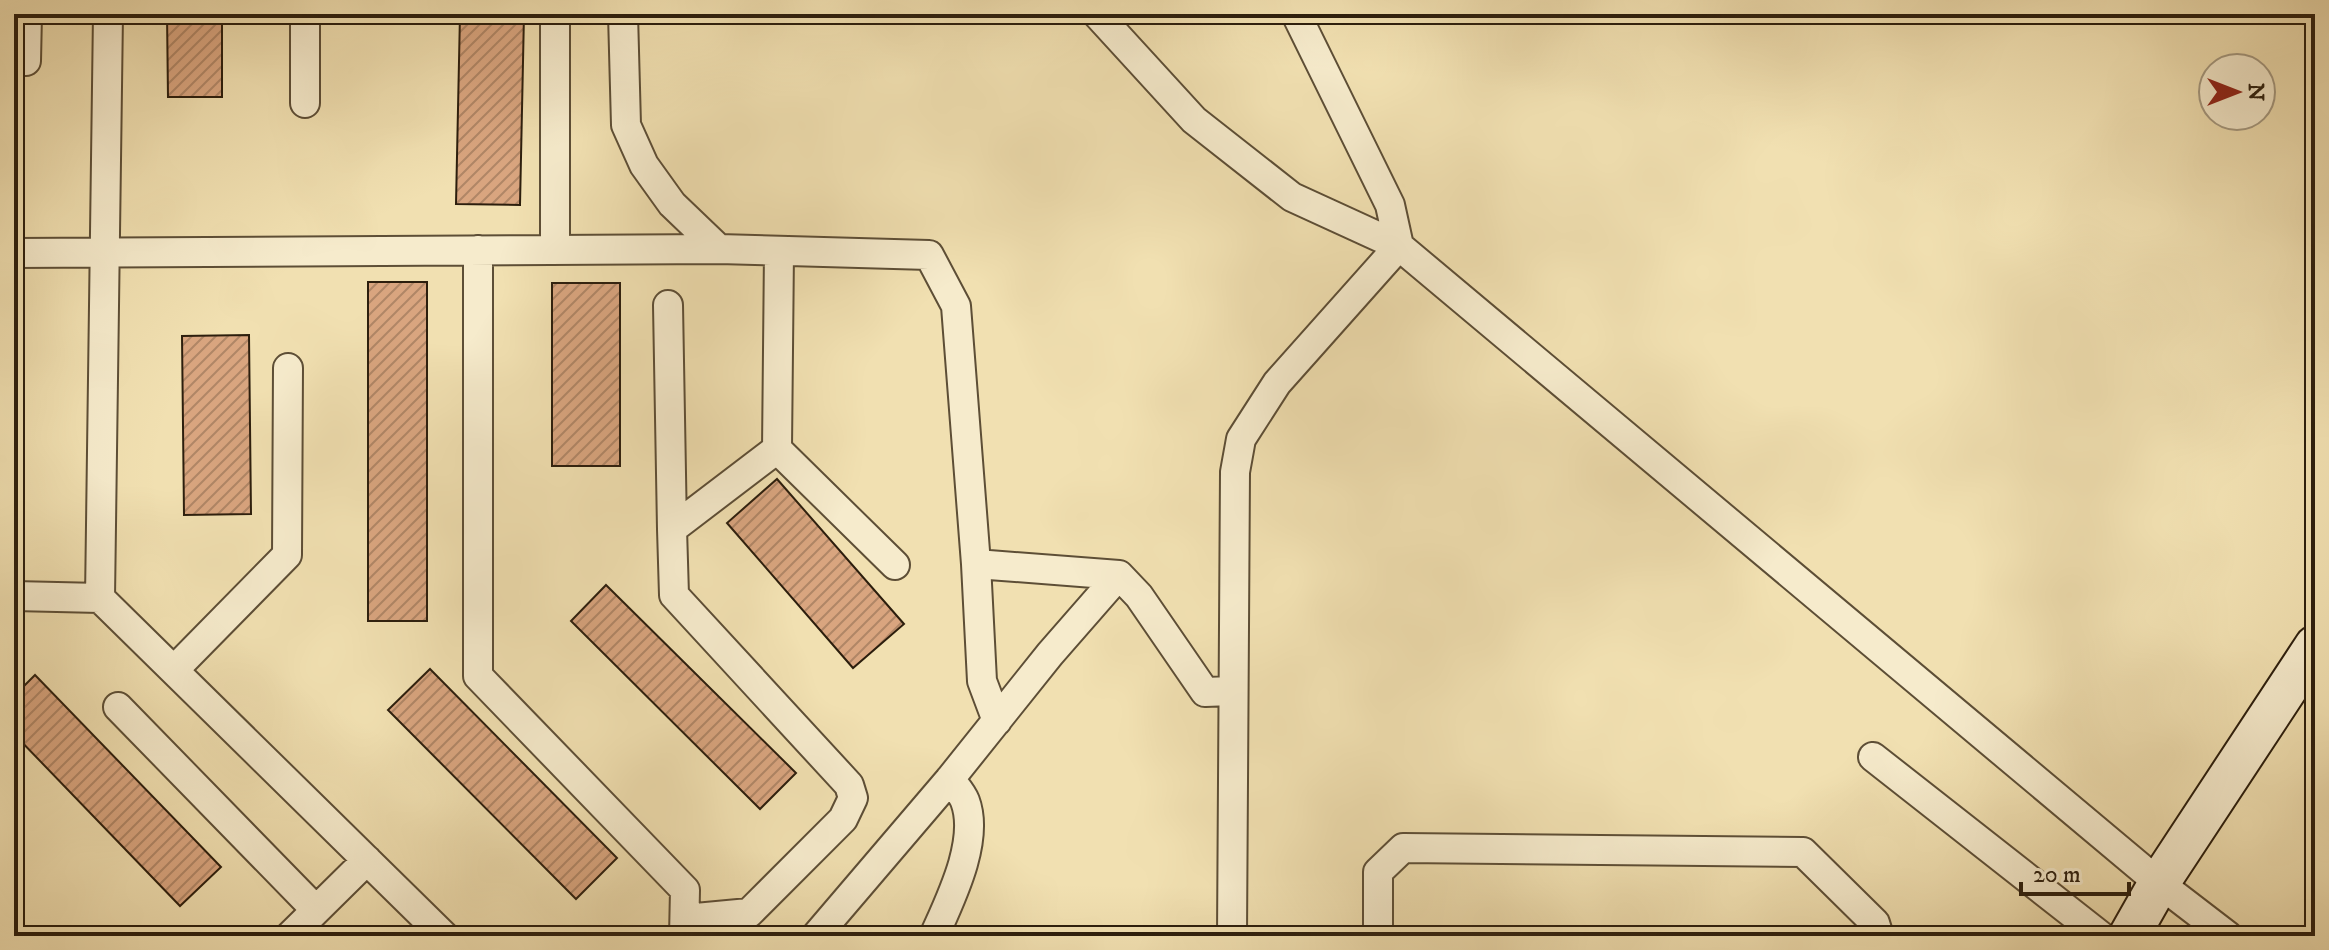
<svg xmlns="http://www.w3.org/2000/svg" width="2329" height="950" viewBox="0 0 2329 950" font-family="'IM FELL DW Pica',serif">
  <defs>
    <pattern id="building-hatch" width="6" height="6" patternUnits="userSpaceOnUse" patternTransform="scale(2)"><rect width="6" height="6" fill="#d9a57f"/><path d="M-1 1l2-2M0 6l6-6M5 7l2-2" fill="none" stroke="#b08666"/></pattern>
  </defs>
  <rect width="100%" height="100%" fill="#f1e0b1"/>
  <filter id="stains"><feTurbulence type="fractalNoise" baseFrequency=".0025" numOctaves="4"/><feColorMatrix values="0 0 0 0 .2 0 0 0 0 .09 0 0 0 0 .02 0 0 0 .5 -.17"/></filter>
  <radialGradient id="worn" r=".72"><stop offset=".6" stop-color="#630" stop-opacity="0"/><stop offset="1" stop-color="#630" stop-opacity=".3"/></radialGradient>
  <!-- building -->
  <path fill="url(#building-hatch)" stroke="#2c1e0d" stroke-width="2" d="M167,14H222V97H168Z
    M460,14H524L520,205L456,204Z
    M368,282H427V621H368Z
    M552,283H620V466H552Z
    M249,335L251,514L184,515L182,336Z
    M777,479L904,624L853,668L727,523Z
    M606,585L796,773L760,809L571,621Z
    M430,669L617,858L576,899L388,710Z
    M35,675L221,867L180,906L14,734V696Z"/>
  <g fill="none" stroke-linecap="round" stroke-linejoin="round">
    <!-- street casing -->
    <g stroke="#5d4e36" stroke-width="32">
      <path id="street" d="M305,14V103
        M555,14V250
        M623,14L626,125L644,165L672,204L719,249
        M1097,14L1194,120L1292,197L1399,246L2159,883L2228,936
        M1296,14L1390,205L1399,246
        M26,61L27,14
        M478,250V676L685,890L684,936
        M779,251L777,449L895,565
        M14,253L719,249L929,255L956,306L976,564L1119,575L1139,596L1205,692L1232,691
        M668,305L672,529L777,449
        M672,529L674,595L849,785L853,798L843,819L749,913L685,919
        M976,564L982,681L997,721
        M14,596L100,598L444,936
        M100,598L108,14
        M174,670L287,555L288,368
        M118,707L316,910
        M1873,757L2101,936
        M290,936L367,860
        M816,936L950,779L1050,654L1119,575
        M934,936C950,900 980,841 965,801C962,793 955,786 950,779
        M1232,936L1235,472L1241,439L1277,383L1399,246
        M1378,936V872L1403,848L1803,852L1875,923L1879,936"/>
    </g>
    <!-- secondary casing -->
    <g stroke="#2c1e0d" stroke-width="44">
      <path id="secondary" d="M2129,936L2159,883L2315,646"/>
    </g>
    <!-- street -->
    <use href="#street" stroke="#f6ebcc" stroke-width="28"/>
    <!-- secondary -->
    <use href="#secondary" stroke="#f6ebcc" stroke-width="40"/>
  </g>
  <!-- margin -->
  <rect width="2329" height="950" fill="none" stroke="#f1e0b1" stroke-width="48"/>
  <rect x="16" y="16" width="2297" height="918" fill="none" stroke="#2c1e0d" stroke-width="4"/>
  <rect x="24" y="24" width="2281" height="902" fill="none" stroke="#2c1e0d" stroke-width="2"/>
  <!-- north arrow -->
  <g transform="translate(2237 92) rotate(90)"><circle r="38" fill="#f6ebcc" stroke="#a59980" stroke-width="2"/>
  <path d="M0-6L14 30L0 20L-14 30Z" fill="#8f2418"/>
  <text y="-12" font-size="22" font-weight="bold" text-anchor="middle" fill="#2c1e0d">N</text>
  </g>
  <!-- scale -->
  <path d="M2021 882v12h108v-12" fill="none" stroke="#2c1e0d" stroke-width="4"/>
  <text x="2033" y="882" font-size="24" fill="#2c1e0d" stroke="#f6ebcc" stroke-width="6" paint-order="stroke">20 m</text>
  <rect width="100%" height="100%" filter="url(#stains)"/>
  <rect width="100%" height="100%" fill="url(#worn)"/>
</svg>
